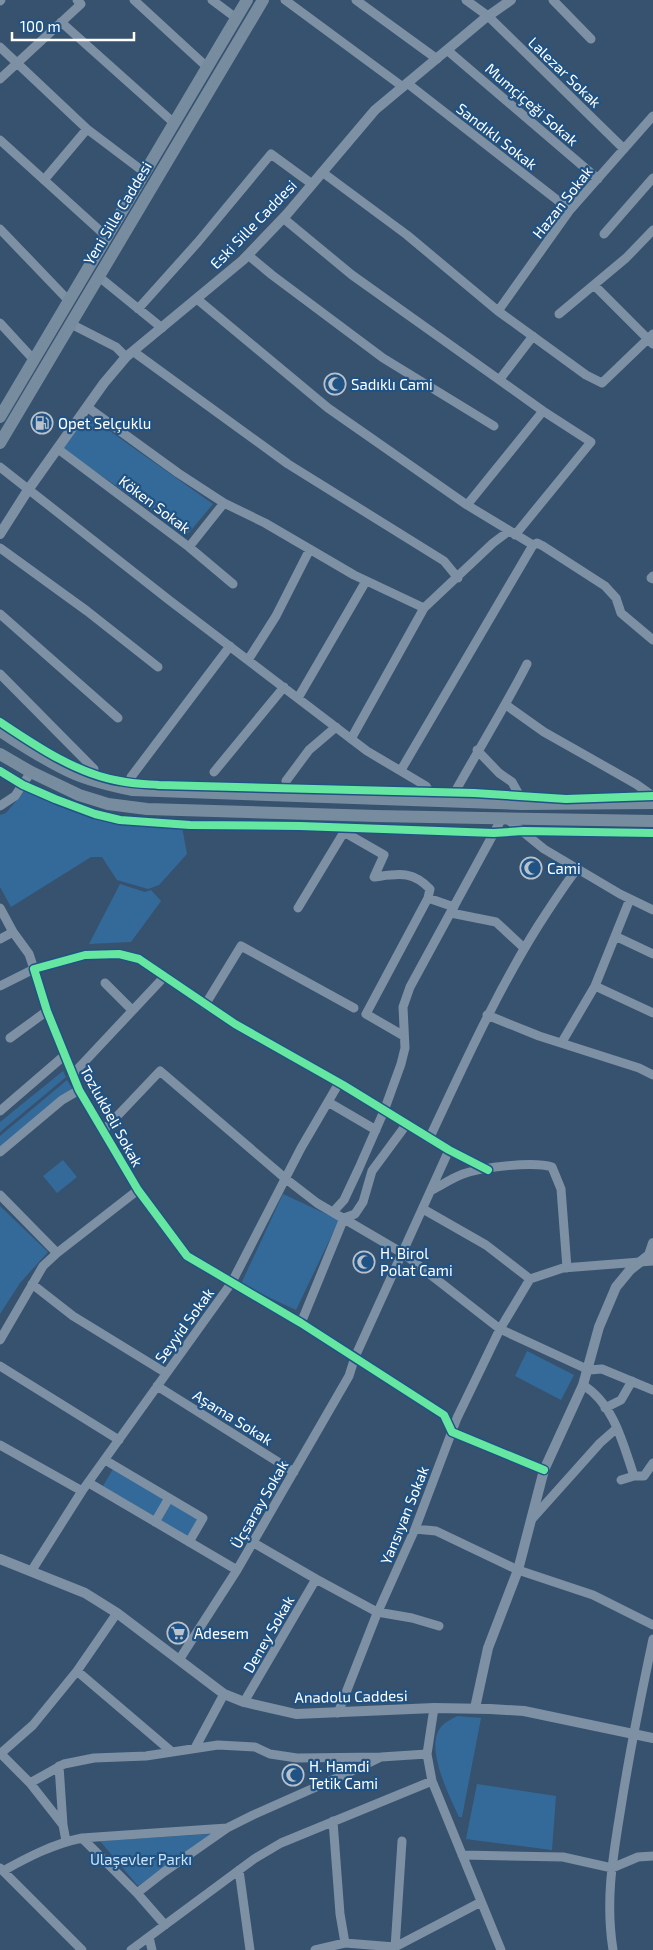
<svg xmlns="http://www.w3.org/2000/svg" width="653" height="1950" viewBox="0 0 653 1950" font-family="'Exo 2',sans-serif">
  <rect width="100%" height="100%" fill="#37526e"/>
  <!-- green -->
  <path fill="#346a9a" d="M87,415L213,504L187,535L63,449Z
    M27,788L103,821L182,827L187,854L159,885L148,889L117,880L102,857H91L11,907L0,887V815L6,813Z
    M120,884L145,892L151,890L161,901L131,942L89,944Z
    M63,1071L66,1077L0,1132V1122Z
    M67,1080L72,1088L0,1148V1136Z
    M63,1160L77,1177L57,1193L43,1176Z
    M283,1194L339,1220L296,1310L241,1284Z
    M0,1206L48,1252L20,1283L0,1314Z
    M527,1351L574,1375L561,1400L515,1376Z
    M113,1469L199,1519L187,1536L103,1486Z
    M457,1716L481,1718L462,1817H459C450,1797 424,1747 441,1727C445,1722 452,1719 457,1716Z
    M477,1784L556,1796L552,1850L466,1839Z
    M211,1834L138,1886L100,1841Z"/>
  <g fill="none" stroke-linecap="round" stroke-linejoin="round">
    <!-- minor -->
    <path stroke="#7d90a4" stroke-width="9" d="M134,0L207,67
      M212,0L236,18
      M285,0L403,87
      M356,0L437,59
      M466,0L488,16L624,149
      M553,0L591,39
      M0,1L1,0
      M61,22L174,123
      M0,47L87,129L144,172
      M447,50L598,179
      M0,79L81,4L77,0
      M407,83L570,210
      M0,140L107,237
      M322,172L407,235L498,311L586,375L602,383L653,334
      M44,180L87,129
      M283,218L352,275L543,411L591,442L515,535
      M0,229L69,301
      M604,234L653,178
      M248,255L272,275L383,358L494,426
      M98,276L162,328
      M594,285L653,344
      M197,299L328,408L467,505L533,545L401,770
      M138,309L198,242L271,154L312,184
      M498,311L570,210L653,116
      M559,314L626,258L653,230
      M0,323L34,360
      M71,324L116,347L126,357
      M134,352L288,464L444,561L458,578
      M500,379L533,336
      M87,407L178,473L224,503L265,523L354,575L424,608L351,739
      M58,449L189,547L233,584
      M0,467L169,600L367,751L426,786L434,800
      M467,505L543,411
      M533,545L537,543L543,546L605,586L616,598L621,613L653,640
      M189,547L224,503
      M0,548L87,611L158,667
      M653,576L651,578L653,579
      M424,608L493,543L509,531
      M0,614L118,718
      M248,660L276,616L310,549
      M0,674L94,769
      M298,698L366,581
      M506,705L544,732L636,784L653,796
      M477,750L499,773L512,782L518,793L521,804
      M214,772L284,687
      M131,777L230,646
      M286,781L309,750L336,727
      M450,801C475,755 503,711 527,664
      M0,806L15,796L31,772
      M506,818L544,849L620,894L653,910
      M374,877C398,874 412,870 430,889L428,898
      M0,908L13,932L29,954L34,969L0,986
      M298,908L344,832L384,855L374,877
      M451,913L496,922L524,948
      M615,936L653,954
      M0,939L13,932
      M105,983L132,1010
      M595,986L653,1013
      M205,1005L241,946L354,1008
      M487,1015L539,1036L639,1068L653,1075
      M404,1036L366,1014L428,898L454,907
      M10,1038L47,1011
      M562,1042L595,986L630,899
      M72,1075L165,976
      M328,1102L376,1130
      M0,1111L65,1055
      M103,1131L160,1071L286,1179L317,1203L404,1254L500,1329L589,1370L602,1369L653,1390
      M429,1139C463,1067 496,993 538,926C551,906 563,887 577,869
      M0,1152L62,1100L79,1090
      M488,1170L449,1150L343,1085L235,1024L139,959L119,954L85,955L34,969L47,1011L79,1090L138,1190L187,1256L301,1323L444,1415L452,1432L544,1470
      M432,1190C442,1185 452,1178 463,1174C483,1167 534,1161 552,1167L561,1189L567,1268
      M0,1195L57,1253L138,1190
      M423,1209L486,1245L530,1279
      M333,1212L344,1200L359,1168L384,1111L401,1064L405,1048L403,1007L410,987L502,818
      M32,1284L73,1316L166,1373
      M301,1323L344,1218L355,1214L363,1202L372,1171L406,1125
      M0,1340L43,1266L57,1253
      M0,1366L119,1440
      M583,1385C614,1404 623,1444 634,1476
      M157,1386L294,1472
      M605,1408L621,1400L632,1381
      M0,1445L82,1491
      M105,1460L203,1518L189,1542
      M621,1480L634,1476H644L653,1463
      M89,1483L237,1570
      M532,1519L600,1443L617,1428
      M155,1522L169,1498
      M415,1529L436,1531L518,1570L593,1595L653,1625
      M252,1542L316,1579L377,1612L412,1618L439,1626
      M32,1570L82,1491L232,1282L301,1148L339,1083
      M179,1660L237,1570L349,1376L355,1357L449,1150
      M77,1671L172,1752
      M244,1702L316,1579
      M338,1713L376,1616L415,1529L457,1418L500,1329L530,1279L563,1268L653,1261
      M195,1748L224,1694
      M0,1753L30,1783L63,1825L66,1841
      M0,1754L33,1725L77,1671L117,1613
      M59,1766L63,1825
      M432,1781L501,1950
      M30,1783L64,1764L94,1758L146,1756L218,1745L255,1747L270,1754L297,1758L381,1757
      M333,1821L340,1914L345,1943
      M82,1838L227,1828
      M462,1855L563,1857L612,1868L638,1857L653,1856
      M0,1868L82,1950
      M239,1870L250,1950
      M3,1871C28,1857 53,1844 82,1838L137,1893L165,1925
      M137,1893L164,1872L227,1828L253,1815L350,1772L381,1757L427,1754
      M149,1937L152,1950
      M131,1950L254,1859L281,1843L432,1781L427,1754L434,1708
      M315,1950L345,1943L395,1947L481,1902
      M392,1950L395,1947L396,1933L402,1841
      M613,1950C605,1899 613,1857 621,1807C630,1750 641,1695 653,1639"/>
    <!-- tertiary -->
    <path stroke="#7d90a4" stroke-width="10" d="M0,534L28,490L104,383L126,357L243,260L287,214L375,110L484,19L511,0
      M0,1559L85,1593L117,1613L224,1694L244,1702L296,1714L434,1708L490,1709L524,1711L653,1738
      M475,1708L488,1648L518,1570L544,1470L583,1385L599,1327L616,1287L630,1270L649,1255L653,1243"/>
    <!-- secondary -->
    <path stroke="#788c9f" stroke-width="12" d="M0,417L247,0
      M0,443L263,0
      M0,731C24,746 49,763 75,774C94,782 113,786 132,790L521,804L653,803
      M0,754L31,772L79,795L108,804L147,809L376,816L653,821"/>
    <!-- cycleway casing -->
    <g stroke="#205384" stroke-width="11">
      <path id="cycleway" d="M0,722C36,746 77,774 120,781C133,784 146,784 159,785L474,793L566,799L653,796
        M0,771L23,785L55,799L95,814L120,820L190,825L300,826L494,833L523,831L653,833
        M488,1170L449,1150L343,1085L235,1024L139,959L119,954L85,955L34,969L47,1011L79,1090L138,1190L187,1256L301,1323L444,1415L452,1432L544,1470"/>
    </g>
    <!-- cycleway -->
    <use href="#cycleway" stroke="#66e7a1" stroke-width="8"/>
  </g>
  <!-- icons -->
  <defs>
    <g id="mosque-ring" transform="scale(1.125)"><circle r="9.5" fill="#205384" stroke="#b9c2cc" stroke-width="1.5"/><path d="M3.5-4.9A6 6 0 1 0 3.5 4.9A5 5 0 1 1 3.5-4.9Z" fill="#b9c2cc"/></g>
    <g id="fuel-ring" transform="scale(1.125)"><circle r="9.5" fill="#205384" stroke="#b9c2cc" stroke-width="1.5"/><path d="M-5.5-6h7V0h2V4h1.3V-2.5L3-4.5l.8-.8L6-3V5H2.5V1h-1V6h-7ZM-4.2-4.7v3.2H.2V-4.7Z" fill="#b9c2cc"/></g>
    <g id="supermarket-ring" transform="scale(1.125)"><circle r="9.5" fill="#205384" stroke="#b9c2cc" stroke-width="1.5"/><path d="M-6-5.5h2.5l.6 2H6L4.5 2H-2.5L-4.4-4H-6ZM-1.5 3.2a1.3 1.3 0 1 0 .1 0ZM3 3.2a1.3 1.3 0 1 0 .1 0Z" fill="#b9c2cc"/></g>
  </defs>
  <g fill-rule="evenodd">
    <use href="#mosque-ring" x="335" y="384"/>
    <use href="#fuel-ring" x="42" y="423"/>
    <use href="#mosque-ring" x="531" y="868"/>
    <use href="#mosque-ring" x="364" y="1262"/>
    <use href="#supermarket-ring" x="178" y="1633"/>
    <use href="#mosque-ring" x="293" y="1775"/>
  </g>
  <g text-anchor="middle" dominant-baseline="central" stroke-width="4.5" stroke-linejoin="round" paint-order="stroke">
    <!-- street labels -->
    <g font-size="15" fill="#fff" stroke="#205384">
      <text transform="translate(565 72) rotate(44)">Lalezar Sokak</text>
      <text transform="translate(532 104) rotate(41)">Mumçiçeği Sokak</text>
      <text transform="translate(497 136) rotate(38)">Sandıklı Sokak</text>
      <text transform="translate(562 202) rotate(-52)">Hazan Sokak</text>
      <text transform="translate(117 213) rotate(-59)">Yeni Sille Caddesi</text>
      <text transform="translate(253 224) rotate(-46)">Eski Sille Caddesi</text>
      <text transform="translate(155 504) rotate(37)">Köken Sokak</text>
      <text transform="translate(112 1116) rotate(61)">Tozlukbeli Sokak</text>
      <text transform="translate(184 1325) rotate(-54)">Seyyid Sokak</text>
      <text transform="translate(233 1417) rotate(32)">Aşama Sokak</text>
      <text transform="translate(259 1504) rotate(-60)">Üçsaray Sokak</text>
      <text transform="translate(404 1515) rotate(-68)">Yansıyan Sokak</text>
      <text transform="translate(268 1634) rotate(-60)">Deney Sokak</text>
      <text transform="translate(351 1696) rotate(-1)">Anadolu Caddesi</text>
    </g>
    <!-- poi labels -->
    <g font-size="15" fill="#fff" stroke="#205384" text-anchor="start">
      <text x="351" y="384">Sadıklı Cami</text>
      <text x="58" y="423">Opet Selçuklu</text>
      <text x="547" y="868">Cami</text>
      <text x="380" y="1253">H. Birol<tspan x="380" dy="17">Polat Cami</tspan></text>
      <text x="194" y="1633">Adesem</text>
      <text x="309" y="1766">H. Hamdi<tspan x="309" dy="17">Tetik Cami</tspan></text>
    </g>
    <!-- park labels -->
    <g font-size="15" fill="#cbe3f7" stroke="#205384">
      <text x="141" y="1859">Ulaşevler Parkı</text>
    </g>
  </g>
  <!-- scale -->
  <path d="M12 32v8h122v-8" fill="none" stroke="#ffffff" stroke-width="2.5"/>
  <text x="20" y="32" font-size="15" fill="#ffffff" stroke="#205384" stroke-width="4" paint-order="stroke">100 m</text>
</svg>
